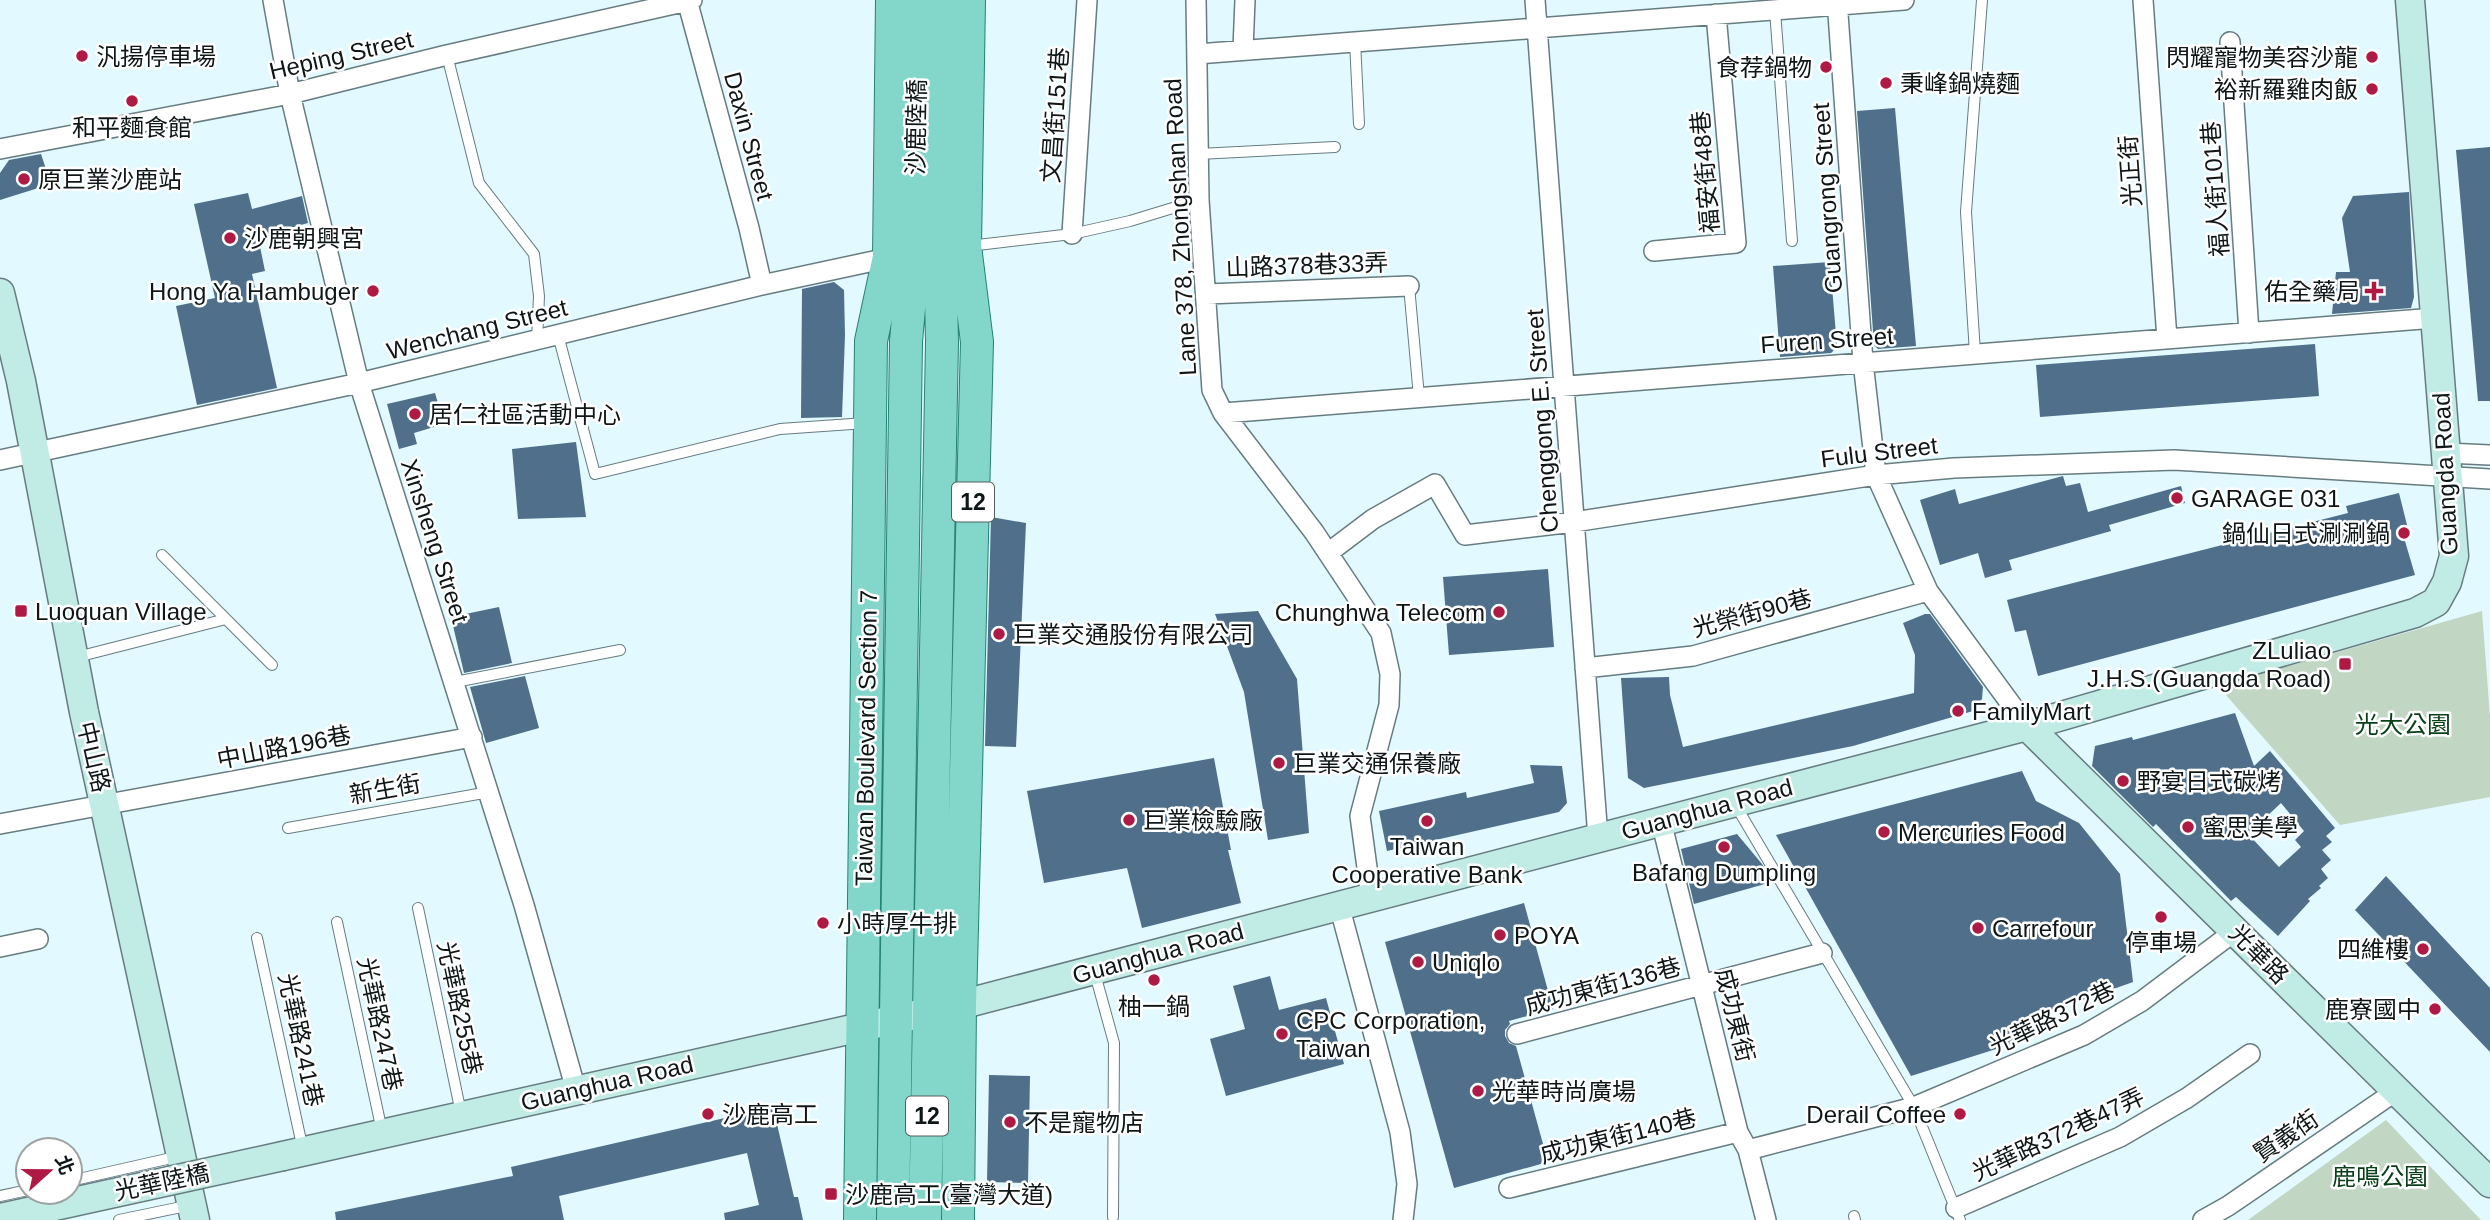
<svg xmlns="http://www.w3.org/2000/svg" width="2490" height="1220" viewBox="0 0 2490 1220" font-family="Helvetica,'Noto Sans TC',sans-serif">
  <rect width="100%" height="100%" fill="#e1f9ff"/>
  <!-- green -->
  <path fill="#c1d6c3" d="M2482,611L2490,717V797L2340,825L2218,686Z
    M2386,1120L2481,1220H2248Z"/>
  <!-- building -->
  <path fill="#4f6f8a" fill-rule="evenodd" d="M1895,108L1916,346L1878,349L1874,345L1857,111Z
    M2490,147V401H2478L2456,150Z
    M41,154L51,184L0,200V173L9,160Z
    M2409,192L2414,297L2411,308L2332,314L2336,272H2350L2342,218L2353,196Z
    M248,193L252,209L302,196L308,223L258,237L265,271L252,274L277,388L197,405L176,306L215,298L194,204Z
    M1830,262L1837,347L1831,353L1780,357L1773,266Z
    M834,282L844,290L845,335L842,417L801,418L802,289Z
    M2315,344L2319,396L2040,417L2036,365Z
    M435,393L444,424L414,433L417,444L399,449L387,404Z
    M576,442L586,517L518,519L512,449Z
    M2063,476L2066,486L2080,483L2088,512L2181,486L2185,503L2109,525L2111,531L2009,560L2012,570L1985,578L1978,553L1940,565L1920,500L1955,489L1959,504Z
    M2399,493L2408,529L2402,531L2415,575L2038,676L2026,630L2015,632L2007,600L2348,513L2346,506Z
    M991,517L1026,523L1016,747L985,746Z
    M1548,569L1554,647L1449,655L1443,577Z
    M499,607L512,663L464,673L451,617Z
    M1258,611L1297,679L1309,833L1268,840L1244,692L1215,614Z
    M1925,614H1930L1983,687L1982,699L1973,711L1853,746L1644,788L1628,778L1621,678L1669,677L1670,695L1683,747L1914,693L1915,655L1903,623Z
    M525,676L539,728L486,743L470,687Z
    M2235,713L2254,766L2270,751L2335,828L2326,836L2332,842L2322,850L2331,860L2321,869L2328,878L2319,886L2321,888L2308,899L2310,901L2278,936L2236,897L2231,901L2156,824L2153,827L2092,766L2095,746L2132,737L2133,740ZM2281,803L2304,831L2295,840L2301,847L2279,867L2248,834Z
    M1214,758L1231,850H1228L1241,903L1142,928L1127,868L1044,883L1027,791Z
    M1530,765L1562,766L1567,803L1559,812L1387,851L1379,811L1466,792L1467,798L1534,783Z
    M2022,771L2036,801L2079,823L2120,874L2133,982L2032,1018L2037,1036L1911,1076L1776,835Z
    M1737,834L1762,864L1772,882L1694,904L1681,849Z
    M2386,876L2490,988V1052L2355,910Z
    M1524,903L1553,1009L1509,1021L1510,1024L1505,1030V1036L1509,1043L1516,1046L1548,1162L1454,1188L1385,942Z
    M1270,976L1279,1010L1326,998L1344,1064L1226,1096L1210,1039L1245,1029L1233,986Z
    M989,1075L1030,1076L1028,1183L987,1182Z
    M773,1107L794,1197H798L803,1220H725L724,1213L759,1205L747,1153L559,1196L564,1220H336L335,1212L513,1176L511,1167Z"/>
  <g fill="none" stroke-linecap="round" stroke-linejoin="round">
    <!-- lane casing -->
    <g stroke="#677c81" stroke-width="12">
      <path id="lane" d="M1775,10L1792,241
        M1355,41L1359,124
        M447,55L479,183L534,254L539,296L537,340
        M1199,154L1335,147
        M969,246L1072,234L1130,221L1199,200
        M1409,286L1419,397
        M558,335L595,474L780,429L866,423
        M1975,353L1966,212L1982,0
        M162,555L272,665
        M77,657L226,619
        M455,682L620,650
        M1736,806L1914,1107L1960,1220
        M288,828L489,792
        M418,908L461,1113
        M337,922L382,1131
        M257,938L303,1150
        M1095,974L1114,1043L1113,1217
        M70,1181L180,1156
        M0,1196L28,1190
        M1854,1216L1855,1220
        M119,1220L191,1205"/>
    </g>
    <!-- street casing -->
    <g stroke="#677c81" stroke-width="22">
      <path id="street" d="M273,0L290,94L359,383L524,905L576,1090
        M687,0L749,228L762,285
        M1196,0L1199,200L1212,390L1223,413L1314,532L1381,633L1390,674L1389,705L1360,816L1371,897
        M1535,0L1598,838
        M1837,0L1863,362L1876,475L1928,591L2027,726
        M2143,0L2167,339
        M2230,42L2249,333
        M1243,49L1245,0
        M1197,54L1904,0
        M0,149L290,94L447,55L692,0
        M1072,234L1087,0
        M1654,251L1736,243L1716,14
        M1206,294L1409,286
        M1223,413L2435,318
        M2446,453L2490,455
        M0,460L359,383L762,285L897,256
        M1328,553L1373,519L1435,484L1465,535L1574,522L1876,475L1954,468L2174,460L2490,479
        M1585,668L1693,656L1928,591
        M1661,821L1738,1132L1748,1150L1766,1220
        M0,824L472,737
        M1339,905L1400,1132L1407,1184L1403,1220
        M0,947L38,939
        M1517,1034L1822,953
        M1748,1150L1914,1107L2084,1035L2142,1001L2235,931
        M1509,1188L1738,1132
        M1956,1208L2120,1137L2187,1098L2250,1054
        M2203,1220L2228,1206L2396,1091"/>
    </g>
    <!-- secondary casing -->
    <g stroke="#677c81" stroke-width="31">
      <path id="secondary" d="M0,293L21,381L84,712L195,1220
        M2027,726L2490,1183
        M283,1156L960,1005L2027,726L2415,613L2436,602L2447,582L2454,556L2410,0"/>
    </g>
    <!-- primary casing -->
    <g stroke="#258275" stroke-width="34">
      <path id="primary" d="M860,1220L871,341L889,257L892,0
        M893,1220L906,341L914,254L918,0
        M925,1220L942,342L940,250L943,0
        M958,1220L960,1005L977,342L965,246L969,0"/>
    </g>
    <!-- lane -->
    <use href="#lane" stroke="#fff" stroke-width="10"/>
    <!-- street -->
    <use href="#street" stroke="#fff" stroke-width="19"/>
    <!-- secondary -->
    <use href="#secondary" stroke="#c1ebe5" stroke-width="28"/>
    <!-- primary -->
    <use href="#primary" stroke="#83d7ca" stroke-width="32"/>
    <!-- secondary-bridge casing -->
    <g stroke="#677c81" stroke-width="31" stroke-linecap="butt">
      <path id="secondary-bridge" d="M0,1218L283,1156"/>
    </g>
    <!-- secondary-bridge -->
    <use href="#secondary-bridge" stroke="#c1ebe5" stroke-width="28"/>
  </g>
  <!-- markers -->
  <g fill="#ae1a44" stroke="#fff" stroke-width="2.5">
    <circle cx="82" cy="56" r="7"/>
    <circle cx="2372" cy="57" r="7"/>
    <circle cx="1826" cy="67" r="7"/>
    <circle cx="1886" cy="83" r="7"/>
    <circle cx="2372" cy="89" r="7"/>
    <circle cx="132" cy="101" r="7"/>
    <circle cx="24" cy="179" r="7"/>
    <circle cx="230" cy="238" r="7"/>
    <circle cx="373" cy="291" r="7"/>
    <path d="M2370.5 280.5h7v7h7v7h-7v7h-7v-7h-7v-7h7z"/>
    <circle cx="415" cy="414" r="7"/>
    <circle cx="2177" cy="498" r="7"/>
    <circle cx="2404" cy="533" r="7"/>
    <rect x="14" y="604" width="14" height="14" rx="3.5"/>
    <circle cx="1499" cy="612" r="7"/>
    <circle cx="999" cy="634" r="7"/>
    <rect x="2338" y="657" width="14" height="14" rx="3.5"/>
    <circle cx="1958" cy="711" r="7"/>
    <circle cx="1279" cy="763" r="7"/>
    <circle cx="2123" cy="781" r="7"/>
    <circle cx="1129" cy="820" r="7"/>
    <circle cx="1427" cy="821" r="7"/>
    <circle cx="2188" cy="827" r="7"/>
    <circle cx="1884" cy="832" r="7"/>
    <circle cx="1724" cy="847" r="7"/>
    <circle cx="2161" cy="917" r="7"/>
    <circle cx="823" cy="923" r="7"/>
    <circle cx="1978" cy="928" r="7"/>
    <circle cx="1500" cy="935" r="7"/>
    <circle cx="2423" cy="949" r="7"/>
    <circle cx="1418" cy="962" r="7"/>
    <circle cx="1154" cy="980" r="7"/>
    <circle cx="2435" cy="1009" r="7"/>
    <circle cx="1282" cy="1034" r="7"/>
    <circle cx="1478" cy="1091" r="7"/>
    <circle cx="708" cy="1114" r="7"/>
    <circle cx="1960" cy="1114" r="7"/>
    <circle cx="1010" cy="1122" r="7"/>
    <rect x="824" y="1187" width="14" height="14" rx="3.5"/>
  </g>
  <g text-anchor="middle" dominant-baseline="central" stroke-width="5" stroke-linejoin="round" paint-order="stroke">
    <!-- shield labels -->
    <g fill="#fff" stroke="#565c5d" stroke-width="2">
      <rect x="952" y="482.5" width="42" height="39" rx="5"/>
      <rect x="906" y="1096.5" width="42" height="39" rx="5"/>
    </g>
    <g font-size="23" font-weight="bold" fill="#0e1618">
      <text x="973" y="502">12</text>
      <text x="927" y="1116">12</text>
    </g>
    <!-- street labels -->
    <g font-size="24" fill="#0e1618" stroke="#fff">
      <text transform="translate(341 55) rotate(-13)">Heping Street</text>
      <text transform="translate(1055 115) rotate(-86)">文昌街151巷</text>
      <text transform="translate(916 127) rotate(-89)">沙鹿陸橋</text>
      <text transform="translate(749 136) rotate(75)">Daxin Street</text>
      <text transform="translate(2130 171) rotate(-94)">光正街</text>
      <text transform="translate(1705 172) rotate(-95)">福安街48巷</text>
      <text transform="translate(2215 189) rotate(-94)">福人街101巷</text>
      <text transform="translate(1827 198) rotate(-94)">Guangrong Street</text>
      <text transform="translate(1180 227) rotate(-93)">Lane 378, Zhongshan Road</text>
      <text transform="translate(1307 265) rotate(-2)">山路378巷33弄</text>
      <text transform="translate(477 329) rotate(-14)">Wenchang Street</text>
      <text transform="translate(1827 340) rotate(-4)">Furen Street</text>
      <text transform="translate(1542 421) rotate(-94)">Chenggong E. Street</text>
      <text transform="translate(1879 452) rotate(-7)">Fulu Street</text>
      <text transform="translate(2445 474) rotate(-93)">Guangda Road</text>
      <text transform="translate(435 541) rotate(72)">Xinsheng Street</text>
      <text transform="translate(1752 613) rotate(-15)">光榮街90巷</text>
      <text transform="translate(866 738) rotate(-89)">Taiwan Boulevard Section 7</text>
      <text transform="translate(284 747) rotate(-11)">中山路196巷</text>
      <text transform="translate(94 757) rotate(77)">中山路</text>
      <text transform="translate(385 789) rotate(-10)">新生街</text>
      <text transform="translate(1707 809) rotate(-15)">Guanghua Road</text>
      <text transform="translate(1158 953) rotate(-15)">Guanghua Road</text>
      <text transform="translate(2259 954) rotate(45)">光華路</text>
      <text transform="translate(1603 986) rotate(-15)">成功東街136巷</text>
      <text transform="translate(460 1008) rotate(78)">光華路255巷</text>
      <text transform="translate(1735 1015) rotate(76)">成功東街</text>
      <text transform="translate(2052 1018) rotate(-26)">光華路372巷</text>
      <text transform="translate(380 1024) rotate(78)">光華路247巷</text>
      <text transform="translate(301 1040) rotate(78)">光華路241巷</text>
      <text transform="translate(607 1083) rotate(-13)">Guanghua Road</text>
      <text transform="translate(2058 1134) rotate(-25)">光華路372巷47弄</text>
      <text transform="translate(1618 1136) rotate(-14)">成功東街140巷</text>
      <text transform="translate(2286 1136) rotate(-34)">賢義街</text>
      <text transform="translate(162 1182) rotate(-12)">光華陸橋</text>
    </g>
    <!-- poi labels -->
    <g font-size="24" fill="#0e1618" stroke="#fff" text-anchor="start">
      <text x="96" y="56">汎揚停車場</text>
      <text x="2358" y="57" text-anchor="end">閃耀寵物美容沙龍</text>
      <text x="1812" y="67" text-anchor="end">食荐鍋物</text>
      <text x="1900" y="83">秉峰鍋燒麵</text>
      <text x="2358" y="89" text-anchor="end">裕新羅雞肉飯</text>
      <text x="132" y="127" text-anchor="middle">和平麵食館</text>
      <text x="38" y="179">原巨業沙鹿站</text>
      <text x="244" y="238">沙鹿朝興宮</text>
      <text x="359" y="291" text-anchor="end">Hong Ya Hambuger</text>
      <text x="2360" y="291" text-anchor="end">佑全藥局</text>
      <text x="429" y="414">居仁社區活動中心</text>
      <text x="2191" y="498">GARAGE 031</text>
      <text x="2390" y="533" text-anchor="end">鍋仙日式涮涮鍋</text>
      <text x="35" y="611">Luoquan Village</text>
      <text x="1485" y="612" text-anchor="end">Chunghwa Telecom</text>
      <text x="1013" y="634">巨業交通股份有限公司</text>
      <text x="2331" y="650" text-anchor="end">ZLuliao<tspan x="2331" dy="28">J.H.S.(Guangda Road)</tspan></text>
      <text x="1972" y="711">FamilyMart</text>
      <text x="1293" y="763">巨業交通保養廠</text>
      <text x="2137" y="781">野宴日式碳烤</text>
      <text x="1143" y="820">巨業檢驗廠</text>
      <text x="2202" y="827">蜜思美學</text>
      <text x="1898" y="832">Mercuries Food</text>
      <text x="1427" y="846" text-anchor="middle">Taiwan<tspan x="1427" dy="28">Cooperative Bank</tspan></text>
      <text x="1724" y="872" text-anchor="middle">Bafang Dumpling</text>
      <text x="837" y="923">小時厚牛排</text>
      <text x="1992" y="928">Carrefour</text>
      <text x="1514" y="935">POYA</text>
      <text x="2161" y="942" text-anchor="middle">停車場</text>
      <text x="2409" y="949" text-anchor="end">四維樓</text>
      <text x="1432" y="962">Uniqlo</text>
      <text x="1154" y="1006" text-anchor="middle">柚一鍋</text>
      <text x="2421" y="1009" text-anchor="end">鹿寮國中</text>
      <text x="1296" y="1020">CPC Corporation,<tspan x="1296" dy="28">Taiwan</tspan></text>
      <text x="1492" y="1091">光華時尚廣場</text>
      <text x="722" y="1114">沙鹿高工</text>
      <text x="1946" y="1114" text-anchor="end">Derail Coffee</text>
      <text x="1024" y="1122">不是寵物店</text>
      <text x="845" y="1194">沙鹿高工(臺灣大道)</text>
    </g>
    <!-- park labels -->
    <g font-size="24" fill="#084018" stroke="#fff">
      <text x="2403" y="724">光大公園</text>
      <text x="2380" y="1176">鹿鳴公園</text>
    </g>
  </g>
  <!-- north arrow -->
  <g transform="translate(49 1171) rotate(69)"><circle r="33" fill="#ffffff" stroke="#9fa2a3" stroke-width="2"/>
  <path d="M0-5L12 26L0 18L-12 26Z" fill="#ae1a44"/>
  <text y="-10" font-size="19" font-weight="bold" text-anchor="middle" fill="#0e1618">北</text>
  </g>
</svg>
